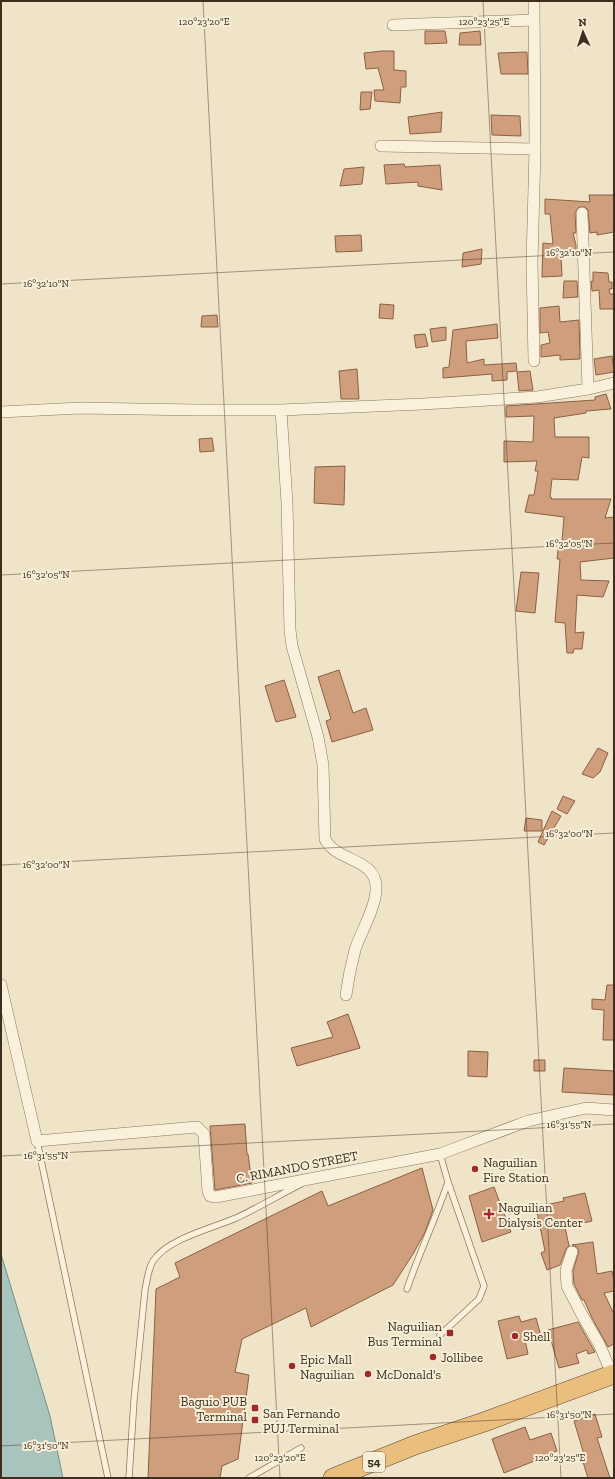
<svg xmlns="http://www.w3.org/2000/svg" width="615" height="1479" viewBox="0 0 615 1479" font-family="'Zilla Slab',serif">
  <rect width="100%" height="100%" fill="#f0e4c8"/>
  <!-- water -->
  <path fill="#a9c4bc" stroke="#6f938a" d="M1,1254L50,1416L63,1478H1Z"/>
  <!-- building -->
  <path fill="#cf9f7d" stroke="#8d5f41" d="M425,31H445L447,43L425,44Z
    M480,31L481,45H459L460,33Z
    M382,51H394V70L406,71V87H401L400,103L375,101L374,90H384L378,68L366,69L364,53Z
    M527,52L528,74H501L498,53Z
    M361,92H372L370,109L360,110Z
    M442,112L441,132L410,134L408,117Z
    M491,115L520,116L521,136L492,135Z
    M404,164L405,167L440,165L442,190L418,186V182L386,184L384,165Z
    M364,167L362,184L340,186L344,169Z
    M589,195H614V232L597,235V232L590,233L588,210L585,207H579L575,213L576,233H573L576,245V255L561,257L562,276L542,277L543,243L553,244L550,214H545V199L590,202Z
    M361,235L362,251L336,252L335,236Z
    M482,249L481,264L462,267L463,253Z
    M593,272L608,273L609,282H612V289H609L610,294H614V309H600L599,290L592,291L591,281L593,282Z
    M564,281H577L578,297L563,298Z
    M380,304L394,305L393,319L379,318Z
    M559,306L560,322L579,320L580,359L560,360V355L541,357V345L550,343L548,332L540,333V308Z
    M217,315L218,327H201L202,316Z
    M497,324L498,338L466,341L467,363L484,359V365L516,363L517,371L507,372V380L492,381V374L443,378V368L449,367L453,330Z
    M446,327V340L432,342L430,329Z
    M425,334L428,346L416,348L414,335Z
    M612,356L614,372L596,375L594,359Z
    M357,369L359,399H341L339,371Z
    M530,371L533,390L519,391L517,372Z
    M606,394L611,409L586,411V413L554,418L555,437H589V458L582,457L578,480L552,479L550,497L552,498L551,499H611L605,518L614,517V558L580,562L581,580L609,581L603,597L577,595L575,633L584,632L582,649H574L573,653H567L565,623L555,622L560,559H557L559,541H562L564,517L525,512L529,495H534L538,471H535L537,461L504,462V441L533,442L534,416L506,417V406L595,400V397Z
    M212,438L214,451L200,452L199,439Z
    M345,466L344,505L314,503L315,467Z
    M521,572L539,573L535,613L516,611Z
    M339,670L353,713L366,708L373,730L332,742L326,721L331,719L318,677Z
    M284,680L296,717L276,722L265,686Z
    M598,748L608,753L600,772L593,778L582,774Z
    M563,796L575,801L567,814L557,809Z
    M552,811L561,816L544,845L538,842Z
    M526,818L542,820V831H524Z
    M607,985H614V1040H603L604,1010L592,1009V999L605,1000Z
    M348,1014L360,1048L297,1066L291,1048L333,1037L327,1022Z
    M468,1051L488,1052L487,1077L468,1076Z
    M534,1060H545V1071H534Z
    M564,1068L614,1071V1095L562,1092Z
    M245,1124L247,1154H248L252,1183L215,1190L210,1126Z
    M422,1168L433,1210L425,1232L413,1254L393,1285L311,1327L306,1308L242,1339L235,1372L249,1375L238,1459L222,1466L220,1478H148L156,1289L180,1277L175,1263L322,1191L328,1206Z
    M494,1187L511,1232L482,1242L469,1196Z
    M585,1193L592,1221L565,1227L569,1246L570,1245L566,1249L560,1265L547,1270L541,1253L545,1251L536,1207L564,1201L563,1198Z
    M593,1242L597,1274L612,1271L614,1280V1291L604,1293L614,1314V1344L608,1347L592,1318L584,1300H582L574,1284L573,1271L579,1251L577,1247L572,1245Z
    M519,1316L521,1322L536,1318L541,1336L525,1340L528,1354L507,1359L498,1321Z
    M578,1322L595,1352L588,1354L587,1350L576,1354L579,1363L559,1368L548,1330Z
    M595,1414L602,1437L597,1438L610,1478H588L583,1462L586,1461L574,1421Z
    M525,1427L530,1440L551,1433L557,1451L536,1458L537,1460L504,1473L492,1439Z"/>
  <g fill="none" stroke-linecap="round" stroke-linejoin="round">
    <!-- service casing -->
    <g stroke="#8d765c" stroke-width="7">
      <path id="service" d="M37,1141L108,1478
        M407,1289C419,1253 436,1218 448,1182
        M440,1335L479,1299L484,1286L448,1182L440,1154
        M129,1478L134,1400L145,1290C147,1281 148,1269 153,1261C167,1239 213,1228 236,1218C258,1208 279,1195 301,1184
        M249,1478L301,1448"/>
    </g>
    <!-- minor casing -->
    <g stroke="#8d765c" stroke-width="12">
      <path id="minor" d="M393,25L534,20
        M381,146L535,149
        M582,213L588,389
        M534,361L532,263L535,149L534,1
        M281,410L287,503L290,630L292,646L318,737L323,765L325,839C333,856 357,858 369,870C389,889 361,929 355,950C351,965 348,980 346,995
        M1,412L80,408L197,410H281L423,404L537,397L588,389L614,383
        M1,985L37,1141L197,1127L204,1134L208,1191L210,1196L216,1197L440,1154L528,1121L586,1108L614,1110
        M572,1252L566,1270L567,1286L581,1313L599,1344L612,1374"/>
    </g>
    <!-- trunk casing -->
    <g stroke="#5b4430" stroke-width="20">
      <path id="trunk" d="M333,1478L415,1445L484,1422L614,1374"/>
    </g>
    <!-- service -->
    <use href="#service" stroke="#faf1dc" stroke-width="5.5"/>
    <!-- minor -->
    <use href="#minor" stroke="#faf1dc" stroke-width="11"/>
    <!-- trunk -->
    <use href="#trunk" stroke="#eabe7c" stroke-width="19"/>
  </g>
  <!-- ticks -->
  <path fill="none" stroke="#3d2e20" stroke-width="1" stroke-opacity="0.45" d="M203,1L280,1478M483,1L561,1478M1,284L614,252M1,575L614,543M1,865L614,833M1,1156L614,1124M1,1446L614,1414"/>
  <!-- markers -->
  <g fill="#9e2a2b" stroke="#f7eed8" stroke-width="1.5">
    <circle cx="475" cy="1169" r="4"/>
    <path d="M487 1208h4v4h4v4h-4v4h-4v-4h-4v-4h4z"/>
    <rect x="446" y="1329" width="8" height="8" rx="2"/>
    <circle cx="515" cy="1336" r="4"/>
    <circle cx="433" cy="1357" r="4"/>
    <circle cx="292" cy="1366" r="4"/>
    <circle cx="368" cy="1374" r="4"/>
    <rect x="251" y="1404" width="8" height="8" rx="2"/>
    <rect x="251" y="1416" width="8" height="8" rx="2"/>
  </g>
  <g text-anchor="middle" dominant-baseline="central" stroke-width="4" stroke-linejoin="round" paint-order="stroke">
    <!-- shield labels -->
    <rect fill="#f7eed8" stroke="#756857" stroke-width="1" x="363" y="1452" width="22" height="20" rx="3"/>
    <g font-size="12" font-weight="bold" fill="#3d2e20">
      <text x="374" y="1462">54</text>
    </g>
    <!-- poi labels -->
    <g font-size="13" fill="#3d2e20" stroke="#f7eed8" text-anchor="start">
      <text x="483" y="1162">Naguilian<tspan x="483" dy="15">Fire Station</tspan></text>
      <text x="498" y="1207">Naguilian<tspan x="498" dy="15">Dialysis Center</tspan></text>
      <text x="442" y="1326" text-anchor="end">Naguilian<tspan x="442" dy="15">Bus Terminal</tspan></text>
      <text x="523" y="1336">Shell</text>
      <text x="441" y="1357">Jollibee</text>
      <text x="300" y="1359">Epic Mall<tspan x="300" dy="15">Naguilian</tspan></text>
      <text x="376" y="1374">McDonald's</text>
      <text x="247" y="1401" text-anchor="end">Baguio PUB<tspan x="247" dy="15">Terminal</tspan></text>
      <text x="263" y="1413">San Fernando<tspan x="263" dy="15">PUJ Terminal</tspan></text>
    </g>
    <!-- street labels -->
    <g font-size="13" fill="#3d2e20" stroke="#f7eed8">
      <text transform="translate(297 1167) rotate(-11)">C. RIMANDO STREET</text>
    </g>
  </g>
  <g font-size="10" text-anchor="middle" fill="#3d2e20" stroke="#f7eed8" stroke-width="4" stroke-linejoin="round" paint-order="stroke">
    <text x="204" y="25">120°23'20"E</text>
    <text x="484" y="25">120°23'25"E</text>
    <text x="569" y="256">16°32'10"N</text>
    <text x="46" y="287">16°32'10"N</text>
    <text x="569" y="547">16°32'05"N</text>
    <text x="46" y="578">16°32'05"N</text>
    <text x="569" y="837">16°32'00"N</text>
    <text x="46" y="868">16°32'00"N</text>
    <text x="569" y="1128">16°31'55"N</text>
    <text x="46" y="1159">16°31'55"N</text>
    <text x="569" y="1418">16°31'50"N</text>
    <text x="46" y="1449">16°31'50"N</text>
    <text x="280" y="1461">120°23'20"E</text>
    <text x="560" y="1461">120°23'25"E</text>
  </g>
  <!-- border -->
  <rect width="615" height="1479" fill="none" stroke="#3d2e20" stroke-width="4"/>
  <!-- north arrow -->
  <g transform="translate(583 32) rotate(357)" stroke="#f7eed8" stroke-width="3" paint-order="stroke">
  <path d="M0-3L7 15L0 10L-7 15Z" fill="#3d2e20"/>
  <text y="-6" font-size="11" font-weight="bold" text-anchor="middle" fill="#3d2e20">N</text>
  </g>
</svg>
